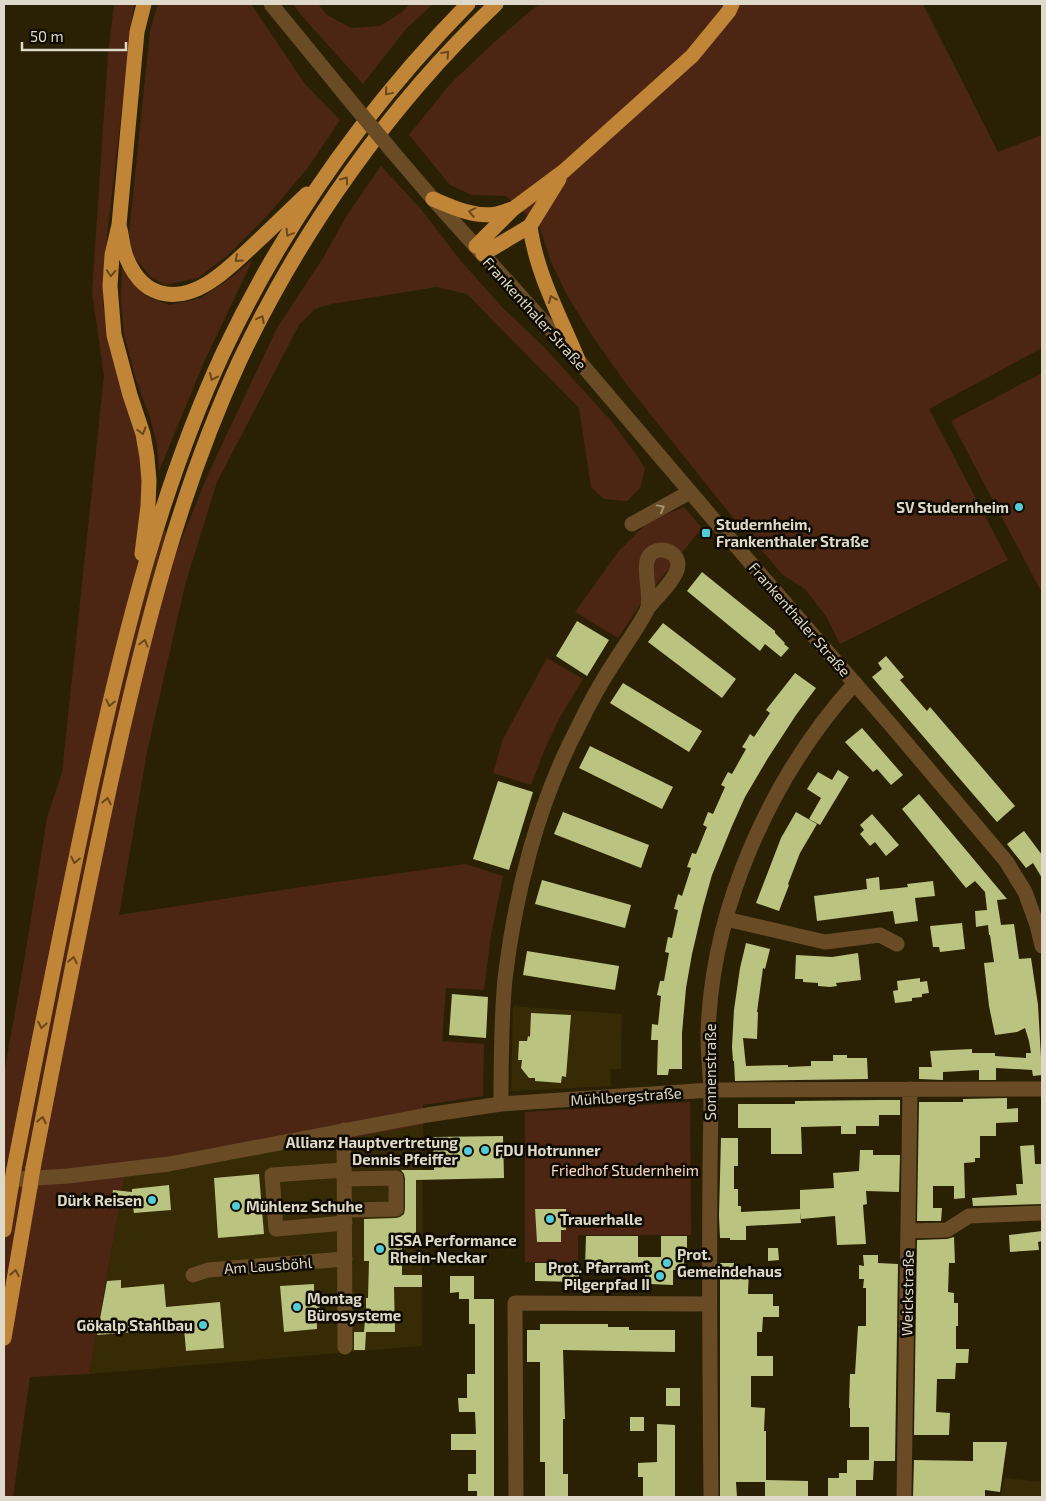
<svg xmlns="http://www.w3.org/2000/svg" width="1046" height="1501" viewBox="0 0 1046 1501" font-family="'Exo 2',sans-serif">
  <rect width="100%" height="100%" fill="#2a2105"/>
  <!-- built -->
  <path fill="#362b04" d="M513,1006L622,1014L621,1069H610L611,1086L511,1091Z
    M423,1125L422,1346L89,1374L125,1176L170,1170Z
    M1004,1478L1042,1482V1497H1001Z"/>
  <!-- green -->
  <path fill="#4c2613" d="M114,4H134L107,236L103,305L113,360L136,431L144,478L175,556L208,474L277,328L323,258L347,215L381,166L420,208L461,261L502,307L545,348L612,422L638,457L645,469L640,488L627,501L604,499L591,487L579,408L467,294L437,287L331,304L315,309L299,325L217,482L185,585L147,752L119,915L308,886L465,864L503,876L491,935L484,990L446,988L442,1041L484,1044L483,1096L423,1105V1125L170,1170L125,1176L89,1374L30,1377L13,1497H4V1074L25,956L47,818L62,773L104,376L92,292L108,55Z
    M158,4H251L305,84L340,120L307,169L266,217L229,254L198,278L165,285L151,277L134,257L129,233L150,31Z
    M293,4H318L327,15L351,28L380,26L402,12L410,4H433L406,29L363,84L302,16Z
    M539,4H923L998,152L1042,135V348L929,409L1008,560L840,644L826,616L805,589L783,575L726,509L627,385L593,337L568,297L551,262L540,228L506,196L472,195L450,185L409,135L450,84L501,36Z
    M253,259L204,362L159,471L157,445L150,417L136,380L124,334L121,299L122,267L131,282L149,298L170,305L201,298L232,277Z
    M1042,373V593L951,421Z
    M684,507L702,528L641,603L618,638L575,612L618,552L649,521Z
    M547,658L583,679L559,719L544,751L531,785L493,773L503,739Z
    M690,1102L691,1235H578V1262H525V1112Z"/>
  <!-- building -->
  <path fill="#bbc381" d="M702,572L775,631V633L785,643L784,644L789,648L781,657L765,644L760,651L687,591Z
    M577,621L609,640L587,676L556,656Z
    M663,623L736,679L722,698L648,642Z
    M886,656L904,677L900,680L927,711L930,707L1015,806L997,822L872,677L882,669L878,663Z
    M795,673L816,688L796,715L768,758L745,797L732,826L712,875L703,907L692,954L686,988L682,1033V1069H669L668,1075H657L658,1040H651L652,1024L658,1025L661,996L657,995L660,981H664L669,953L665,952L668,937L672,938L678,910L674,909L678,894L682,896L691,868L687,867L692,853L696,854L707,827L703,825L708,812L713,814L725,787L721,785L728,772L732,774L746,749L742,747L746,741L750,734L754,737L770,713L766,710Z
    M623,683L702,731L689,752L610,703Z
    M862,728L903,775L891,785L877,769L873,772L845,742Z
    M590,746L673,787L662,809L579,768Z
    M838,770L849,777L820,825L809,819L821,798L807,789L818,772L832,780Z
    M498,781L533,792L509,870L473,859Z
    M919,794L1007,899L997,900L1001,925L1014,924L1019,959L1031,958L1038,1005L1042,1075L1033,1076L1032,1070L996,1068V1080H979V1070L943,1072V1080L919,1079V1067H932L930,1051L972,1049V1053H995V1056L1026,1058V1053H1031L1029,1041L1025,1028L1017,1032L995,1035L989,1006L984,963L994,962L990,935H989L988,925L976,927L975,911L987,910L985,892L975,881L966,888L902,809Z
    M563,812L649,845L641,868L554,834Z
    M796,812L817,824L800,853L788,884L789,885L779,911L756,903L781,838Z
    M872,814L899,845L886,856L875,842L870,846L860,834L864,830L860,825Z
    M1024,831L1042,855V878L1033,863L1026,868L1007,844Z
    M879,877L880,890L908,887L907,884L933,881L935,896L915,898L918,921L895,924L893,911L817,921L814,896L867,889L866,879Z
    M542,880L631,905L625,928L535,904Z
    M962,923L965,949L940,952L939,947H933L930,926Z
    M746,943L770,949L765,969L763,968L757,1012H758L757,1039L743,1038L746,1066L788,1065V1067L811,1066V1061H833V1055H847V1058H867L868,1079L735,1081L734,1061H733L732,1047L734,1010L740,968Z
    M527,951L619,966L615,990L523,975Z
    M858,953L861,980L836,983L837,986L830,987L818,986V983L803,982V979H795L796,955L832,957Z
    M920,978V982L927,981L929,993L922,994V997L912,998V1001L895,1003L893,991L898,990L897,981Z
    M452,994L488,997L486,1038L449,1035Z
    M531,1013L571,1015L566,1077L562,1076L561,1083L535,1081V1078H529L521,1068L522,1060H518L519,1041H527L528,1036L530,1037Z
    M1007,1098V1109L1018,1108V1122L996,1123V1136H980V1158H975V1162L964,1163L965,1198L954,1199V1186H933V1208H942L941,1221H917L919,1102H963V1099Z
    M879,1100H900V1115H879V1126H856V1134H841V1126L801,1127L802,1154H771V1128H738V1104H795V1101Z
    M503,1136L504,1178L416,1180V1235H402V1275H422V1287H394L395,1332H366L365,1350H354V1332H364L365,1320L366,1318V1298H368L369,1261H364V1219L396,1218L400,1217L404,1214L405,1209V1178L404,1174L401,1170H434L433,1137Z
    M721,1138H738V1166H734V1189H738V1206H741V1212L800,1209V1190L834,1188L833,1173L859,1171L860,1150H873V1155H900L899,1192L866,1191L867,1204L863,1205L866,1244L837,1245L835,1216L801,1219L800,1211L801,1223L746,1226V1240H730V1238H720L719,1216Z
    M1034,1145L1035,1164H1042V1204L973,1206L972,1198L1017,1195L1016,1184H1023L1020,1146Z
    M259,1174L264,1234L218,1238L214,1178Z
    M169,1185L171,1210L134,1213L133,1207L111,1203L113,1190L132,1192V1189Z
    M535,1209H566V1230H561V1242H537Z
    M1042,1231V1241L1038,1242L1039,1250L1010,1252L1009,1235Z
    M586,1236H638V1257H661V1236H687V1254H684V1270H673V1285L650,1284V1282H645V1268H585Z
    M954,1237L955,1263H949L948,1292L954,1293V1303H958V1326H956V1349H969L968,1363H956L955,1379H937L936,1412L950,1413L949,1435H914L917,1240L947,1239Z
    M768,1248H778L779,1260L768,1261Z
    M863,1255H878V1263L898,1264L895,1461H874L873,1480H856V1497H828V1478H839V1473H847V1460H869V1427H850V1408H849L850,1374H855L858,1326H866V1288H863L864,1279H859V1265L864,1266Z
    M535,1263H579V1282L535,1281Z
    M720,1263H734V1269H749L748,1294H773V1306H779V1317H763L762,1332H757V1356H773V1376H751V1407L765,1408L764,1431H766V1480L808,1481V1497H765V1482H736L737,1497H720Z
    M450,1276H474V1299H494V1497H477V1491H468V1474H476V1450H451V1434H476L475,1412H459L458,1398H467V1374H475V1324H469V1299H459V1292L450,1293Z
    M121,1280V1288L164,1284L166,1307L220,1302L224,1348L186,1351L184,1328L97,1335L107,1281Z
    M314,1284V1293H318L320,1309L316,1310L317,1329L284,1332L280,1286Z
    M540,1324H608V1327H629V1330H675V1352L563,1350L565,1419H563V1474H568V1497H545V1462H540V1362H527V1330H540Z
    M666,1388H680V1406H666Z
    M630,1417H644V1431H630Z
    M657,1424L675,1425V1497H643V1477H638V1463L657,1462Z
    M973,1442H1007L1000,1492L985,1490V1497H913L914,1460L973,1461Z"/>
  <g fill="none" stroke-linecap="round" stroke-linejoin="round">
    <!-- minor -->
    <path stroke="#694b26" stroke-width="15" d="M271,4L352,103
      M392,151L433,199L578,360L760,574L890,724L1006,861L1025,892L1037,925L1042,946
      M632,524L690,492
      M726,919L825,942L880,935L897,944
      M501,1104C501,1062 501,1021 505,979C515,894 538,803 578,727C589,704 601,682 615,661C625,645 639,626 647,610C652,599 644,574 647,561C651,544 678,548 678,565C678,577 656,598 648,608
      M344,1130L345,1347
      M344,1170L272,1175L276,1229L345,1223
      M344,1179L396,1178V1209L345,1210
      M4,1180L68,1176L169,1164L427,1115L501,1104L711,1090L1042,1089
      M908,1231L947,1230L969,1216L1042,1213
      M193,1275L208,1270L345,1259
      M516,1497L515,1303L709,1304
      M711,1497C710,1390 709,1283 710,1176C710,1148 711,1119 711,1091C710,1072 708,1054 708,1035C711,909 771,776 855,683
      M904,1497L910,1089"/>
    <!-- highway -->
    <path stroke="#c18537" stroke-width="15" d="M433,199C452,207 475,218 496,214C501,213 507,211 512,209
      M530,226C536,273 560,316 578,360
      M120,229C122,238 123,250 127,259C145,302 182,303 217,277C232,266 246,252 260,239C276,224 291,209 307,194
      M476,246L513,209L564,171L692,56L729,11L732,4
      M483,254L530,226L559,179
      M142,554L148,506L149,481L147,457L143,434L130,395L114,335L110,286L112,255L119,225L137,32L144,4
      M33,1168C59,1035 84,903 113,772C144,632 179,492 239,362C300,232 391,103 496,4
      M14,1169C40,1035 66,901 95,768C126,627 162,485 223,353C284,224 368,106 468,4
      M4,1230L11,1187
      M4,1338L30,1187"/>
    <!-- minor-bridge -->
    <path stroke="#694b26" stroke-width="15" d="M352,103L392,151"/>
    <!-- highway-bridge -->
    <path stroke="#c18537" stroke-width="15" d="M11,1187L14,1169
      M30,1187L33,1168"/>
  </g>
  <!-- one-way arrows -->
  <defs><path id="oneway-chevron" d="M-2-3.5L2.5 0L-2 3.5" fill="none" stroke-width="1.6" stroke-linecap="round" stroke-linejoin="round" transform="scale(1.25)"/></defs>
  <g stroke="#68481c">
    <use href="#oneway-chevron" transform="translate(446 54) rotate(-48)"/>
    <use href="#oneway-chevron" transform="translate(388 92) rotate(130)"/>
    <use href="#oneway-chevron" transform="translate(345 180) rotate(-54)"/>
    <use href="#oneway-chevron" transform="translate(472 212) rotate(-169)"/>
    <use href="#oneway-chevron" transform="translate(289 233) rotate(121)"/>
    <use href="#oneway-chevron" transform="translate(238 259) rotate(138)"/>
    <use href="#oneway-chevron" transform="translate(111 273) rotate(93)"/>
    <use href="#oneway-chevron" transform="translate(552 299) rotate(-113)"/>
    <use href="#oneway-chevron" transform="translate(261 319) rotate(-62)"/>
    <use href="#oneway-chevron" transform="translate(213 377) rotate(114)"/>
    <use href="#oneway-chevron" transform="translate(142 431) rotate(74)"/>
    <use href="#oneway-chevron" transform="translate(144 643) rotate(-75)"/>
    <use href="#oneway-chevron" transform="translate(110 703) rotate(102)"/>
    <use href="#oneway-chevron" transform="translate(107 801) rotate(-78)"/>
    <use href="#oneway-chevron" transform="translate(75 860) rotate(102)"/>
    <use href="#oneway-chevron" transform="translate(73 960) rotate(-78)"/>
    <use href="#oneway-chevron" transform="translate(42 1025) rotate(101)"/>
    <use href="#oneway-chevron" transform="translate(42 1120) rotate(-79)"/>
    <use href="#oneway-chevron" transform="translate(15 1273) rotate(-80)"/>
  </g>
  <use stroke="#a49277" href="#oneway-chevron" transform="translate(661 508) rotate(-29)"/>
  <!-- markers -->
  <g fill="#52ccd6" stroke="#0f0b02" stroke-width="2">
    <circle cx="1019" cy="507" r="5"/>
    <rect x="701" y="528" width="10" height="10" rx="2.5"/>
    <circle cx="485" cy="1150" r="5"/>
    <circle cx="468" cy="1151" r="5"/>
    <circle cx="152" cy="1200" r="5"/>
    <circle cx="236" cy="1206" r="5"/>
    <circle cx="550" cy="1219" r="5"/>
    <circle cx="380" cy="1249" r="5"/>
    <circle cx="667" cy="1263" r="5"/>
    <circle cx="660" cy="1276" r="5"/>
    <circle cx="297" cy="1307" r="5"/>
    <circle cx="203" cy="1325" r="5"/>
  </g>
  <g text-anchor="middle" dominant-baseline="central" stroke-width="5" stroke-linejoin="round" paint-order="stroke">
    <!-- street labels -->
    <g font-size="15" fill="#ded9c8" stroke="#0f0b02">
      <text transform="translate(535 313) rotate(48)">Frankenthaler Straße</text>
      <text transform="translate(800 619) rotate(49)">Frankenthaler Straße</text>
      <text transform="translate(710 1072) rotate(-90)">Sonnenstraße</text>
      <text transform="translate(626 1096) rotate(-4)">Mühlbergstraße</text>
      <text transform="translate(268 1265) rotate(-4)">Am Lausböhl</text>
      <text transform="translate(907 1293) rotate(-89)">Weickstraße</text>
    </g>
    <!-- poi labels -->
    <g font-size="15" font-weight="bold" fill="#ded9c8" stroke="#0f0b02" text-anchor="start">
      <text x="1009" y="507" text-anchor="end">SV Studernheim</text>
      <text x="716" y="524">Studernheim,<tspan x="716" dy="17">Frankenthaler Straße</tspan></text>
      <text x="458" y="1142" text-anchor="end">Allianz Hauptvertretung<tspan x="458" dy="17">Dennis Pfeiffer</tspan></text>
      <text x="495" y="1150">FDU Hotrunner</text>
      <text x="142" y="1200" text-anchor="end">Dürk Reisen</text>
      <text x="246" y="1206">Mühlenz Schuhe</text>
      <text x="560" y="1219">Trauerhalle</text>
      <text x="390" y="1240">ISSA Performance<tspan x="390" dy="17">Rhein-Neckar</tspan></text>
      <text x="677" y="1254">Prot.<tspan x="677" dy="17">Gemeindehaus</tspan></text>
      <text x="650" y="1267" text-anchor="end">Prot. Pfarramt<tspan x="650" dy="17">Pilgerpfad II</tspan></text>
      <text x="307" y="1298">Montag<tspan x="307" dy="17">Bürosysteme</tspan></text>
      <text x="193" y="1325" text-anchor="end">Gökalp Stahlbau</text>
    </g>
    <!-- park labels -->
    <g font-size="15" fill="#fdd8c6" stroke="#0f0b02">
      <text x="625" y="1170">Friedhof Studernheim</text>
    </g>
  </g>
  <!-- border -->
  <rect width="1046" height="1501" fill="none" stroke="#ded9c8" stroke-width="10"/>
  <!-- scale -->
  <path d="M22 42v8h104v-8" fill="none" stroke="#ded9c8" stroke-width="2.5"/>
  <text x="30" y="42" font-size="15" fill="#ded9c8" stroke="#0f0b02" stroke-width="4" paint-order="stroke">50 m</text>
</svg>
